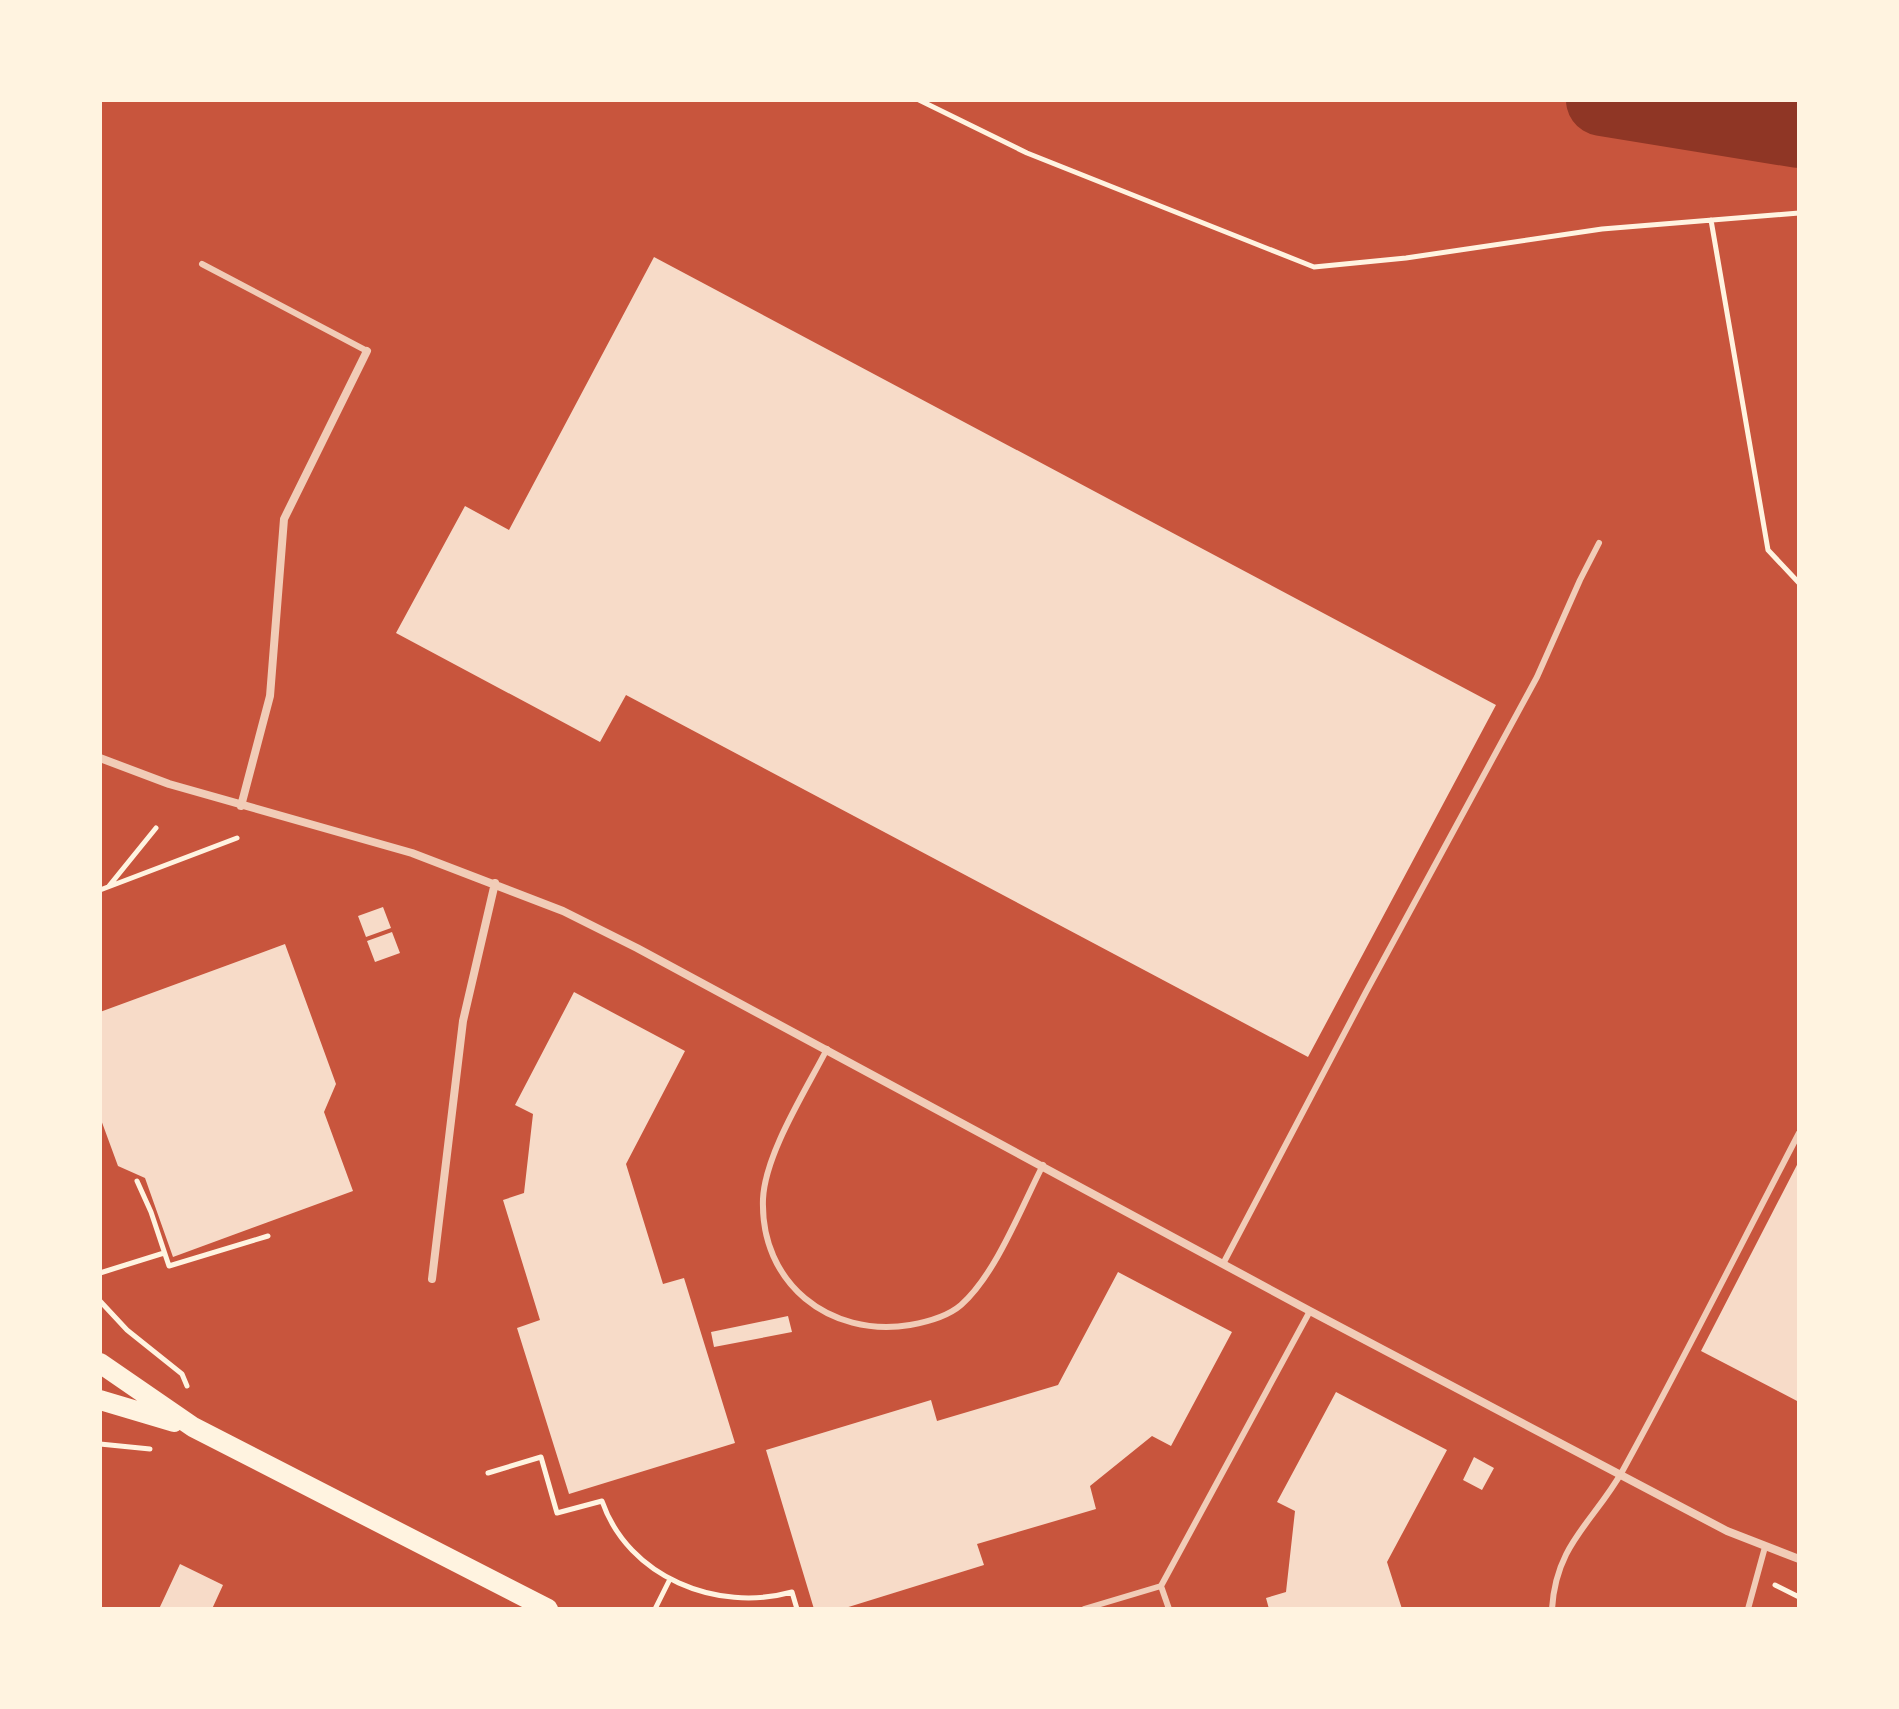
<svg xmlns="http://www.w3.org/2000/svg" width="1899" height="1709" viewBox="0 0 1899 1709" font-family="'Public Sans',sans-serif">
  <rect width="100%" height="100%" fill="#c8553d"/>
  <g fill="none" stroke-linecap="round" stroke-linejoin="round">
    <!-- river -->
    <path stroke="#8f3625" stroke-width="72" d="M1602,100L1799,132"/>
  </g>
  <!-- building -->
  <path fill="#f7dbc8" d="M654,257L1496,705L1308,1057L626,695L600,742L396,633L465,506L509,530Z
    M383,907L391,928L366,937L358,916Z
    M392,932L400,953L375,962L367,941Z
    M285,944L336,1084L324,1112L353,1191L173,1257L145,1178L118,1166L100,1117V1012Z
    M574,992L685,1051L626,1164L663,1284L684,1278L735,1443L569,1494L517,1328L540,1320L503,1200L524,1193L533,1114L515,1105Z
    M1799,1161V1402L1701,1351Z
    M1118,1272L1232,1332L1171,1446L1152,1436L1090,1486L1096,1509L977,1544L984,1565L842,1609H814L766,1450L931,1400L937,1421L1058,1385Z
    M788,1316L792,1332L714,1347L711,1332Z
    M1336,1392L1447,1450L1387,1562L1402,1609H1269L1266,1598L1286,1592L1295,1511L1277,1502Z
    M1474,1457L1494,1468L1482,1490L1463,1480Z
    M180,1564L223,1585L212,1609H159Z"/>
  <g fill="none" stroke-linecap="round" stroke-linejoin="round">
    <!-- path -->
    <path stroke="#fff3e0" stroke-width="5" d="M919,100L1027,153L1314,267L1406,258L1602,229L1799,213
      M1711,220L1768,550L1799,583
      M109,886L156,828
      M100,890L237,838
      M137,1181L151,1212L169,1266L268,1236
      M100,1273L164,1253
      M100,1301L127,1330L182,1374L187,1386
      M100,1444L150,1449
      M488,1473L541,1457L557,1513L602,1501C628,1577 717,1613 792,1592L797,1609
      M1775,1585L1799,1597
      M655,1609L670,1579"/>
    <!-- service -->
    <path stroke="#f1ccb7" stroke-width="6" d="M202,264L367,351
      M827,1049C806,1090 765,1154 763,1199C760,1283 829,1338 910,1325C927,1322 947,1317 961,1305C996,1274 1021,1208 1043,1165
      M1224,1262L1366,992L1537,677L1580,580L1599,543
      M1084,1609L1161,1586
      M1169,1609L1161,1586L1310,1311
      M1552,1609C1556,1543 1594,1522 1623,1470C1684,1359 1740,1246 1799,1133
      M1748,1609L1765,1547"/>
    <!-- minor -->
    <path stroke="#f1ccb7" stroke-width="8" d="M100,758L169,784L412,853L563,911L637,948L1310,1311L1727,1531L1799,1559
      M241,806L270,696L284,519L367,351
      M432,1279L463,1021L495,883"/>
    <!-- primary -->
    <path stroke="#fff3e0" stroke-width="20" d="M100,1363L193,1427L548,1609
      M100,1400L174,1422"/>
  </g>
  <!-- border -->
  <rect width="1899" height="1709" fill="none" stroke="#fff3e0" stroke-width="204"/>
</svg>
